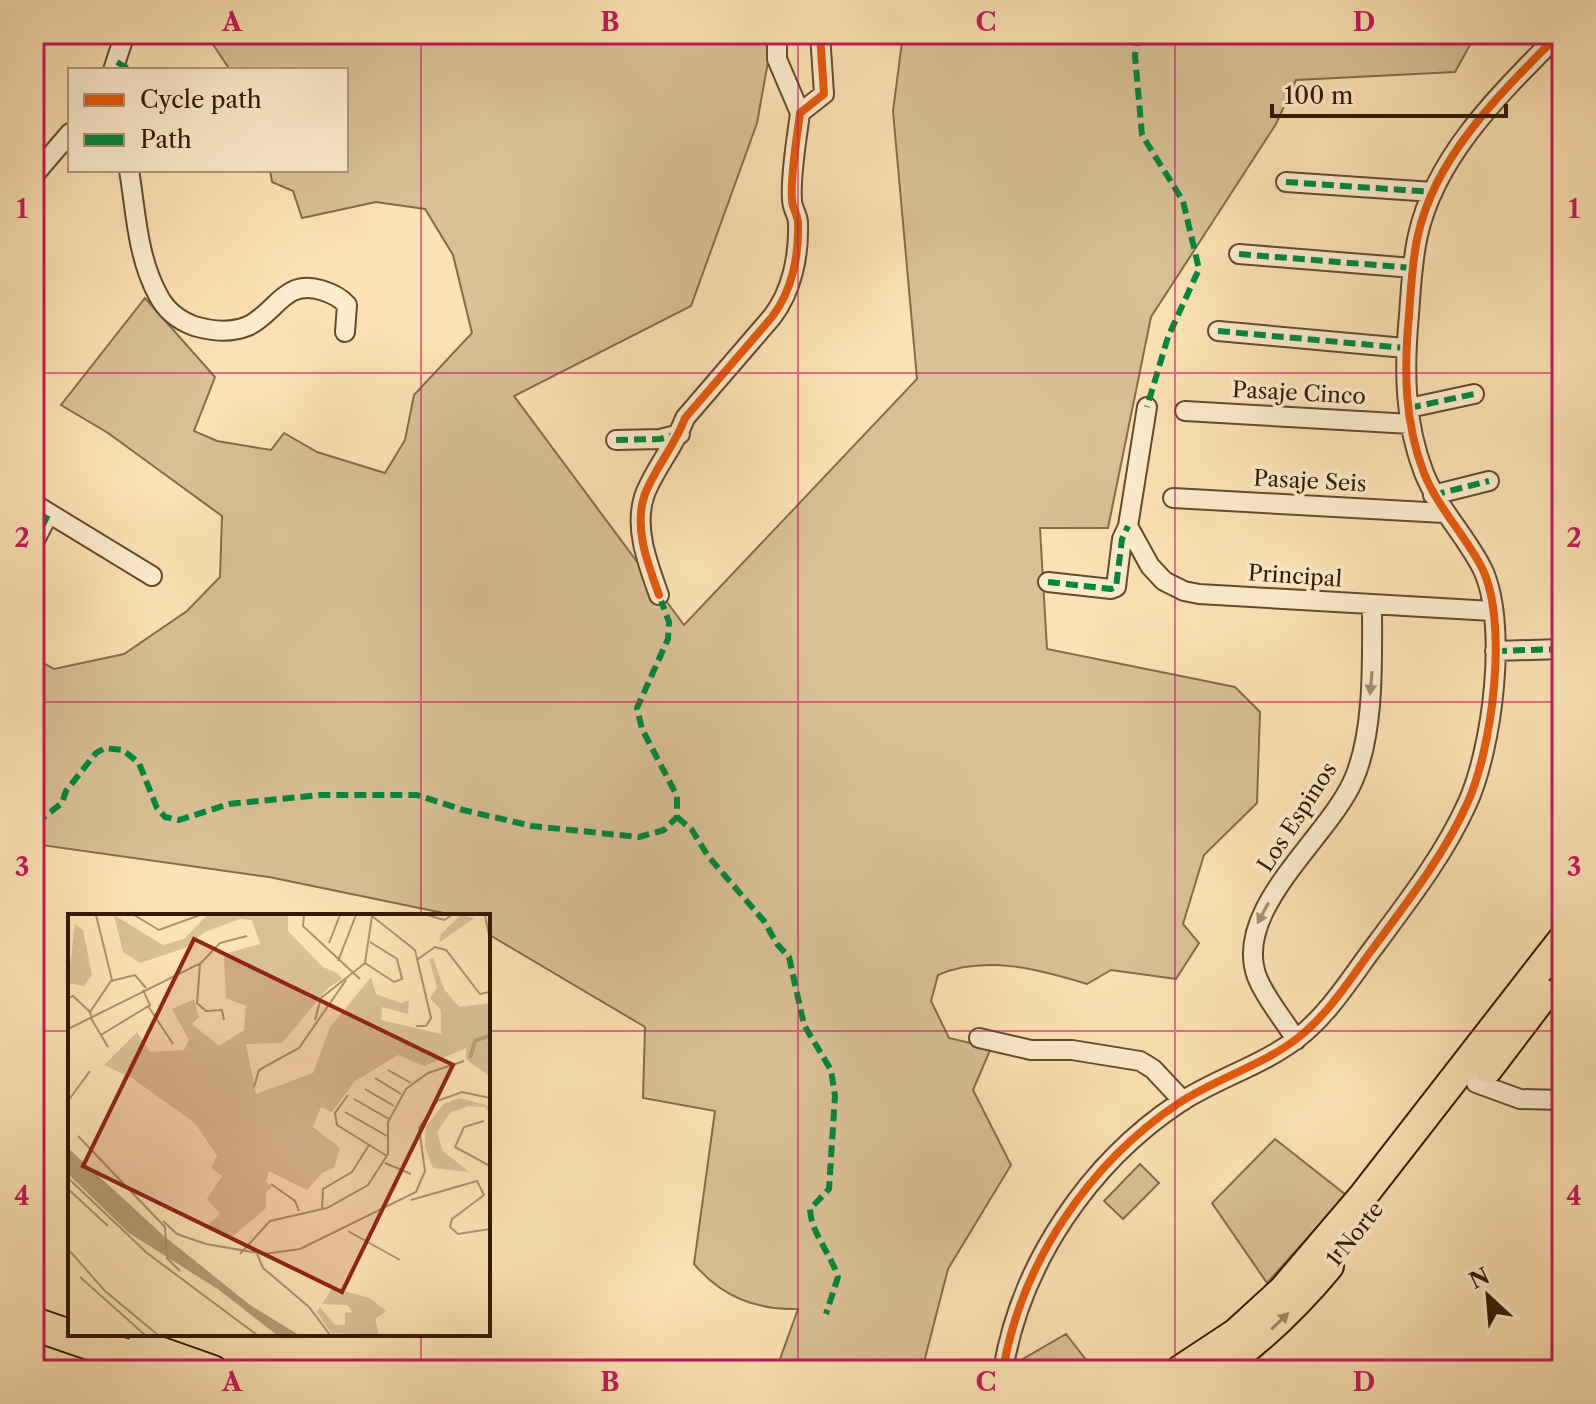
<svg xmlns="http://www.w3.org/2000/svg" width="1596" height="1404" viewBox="0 0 1596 1404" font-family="'Libre Caslon Text',serif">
  <rect width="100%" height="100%" fill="#fce2b4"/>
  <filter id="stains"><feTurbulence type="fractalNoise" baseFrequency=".0025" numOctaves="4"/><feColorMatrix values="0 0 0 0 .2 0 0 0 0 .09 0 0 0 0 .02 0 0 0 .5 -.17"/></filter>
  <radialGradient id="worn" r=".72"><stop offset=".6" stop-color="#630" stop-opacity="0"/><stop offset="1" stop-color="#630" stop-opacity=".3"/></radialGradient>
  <!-- green -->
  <path fill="#dac096" stroke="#866c4c" stroke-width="2" d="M206,34H773L757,123L691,306L514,396L684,625L917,379L893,111L903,34H1476L1455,72L1296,80L1276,124L1151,317L1108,528H1040L1047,649L1235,687L1260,712L1257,803L1204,855L1183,924L1199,943L1176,979L1111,970L1087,984C1041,970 984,954 938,975L931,1001L949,1038L991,1048L973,1090L1011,1165L948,1269L922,1370H776L798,1309C756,1310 722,1297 694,1264L715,1111L643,1098L645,1027L488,934V916H458L269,877L34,844V658L54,669L124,654L187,611L220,577L222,516L108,433L61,405L145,298L215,377L194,431L217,441L271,450L284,433L317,452L385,473L405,440L414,395L472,333L453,255L425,209L376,202L302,218L293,191L272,182L270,170H346V70H230Z
    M1275,1139L1346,1195L1267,1283L1212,1203Z
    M1140,1164L1159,1183L1123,1219L1104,1201Z
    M1066,1334L1094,1370H1014L1016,1363Z"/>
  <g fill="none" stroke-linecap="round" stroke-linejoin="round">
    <!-- street casing -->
    <g stroke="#644b2e" stroke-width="22">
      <path id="street" d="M777,34V59L800,113
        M113,70L125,34
        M129,170C136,212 137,256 158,295C166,311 178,320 194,326C211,331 231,333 248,326C276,313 284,279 321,290C331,293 340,297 347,305L345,332
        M34,175L70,133
        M1286,182L1433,192
        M1239,254L1413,268
        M1218,331L1405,348
        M1147,407L1128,526L1150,566L1164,581L1184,591L1199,594L1492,611
        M1409,408L1474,394
        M1185,411L1411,424
        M616,440L660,439L680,434
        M1433,495L1489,481
        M1173,498L1444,513
        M34,504L152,576
        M34,542L49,513
        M1048,582L1111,589L1116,587L1122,539L1128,526
        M659,595C648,564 634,529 644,497C652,472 675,446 685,418L772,317C792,291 799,256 798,223C798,215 792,208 792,200C790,176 797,138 800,113L824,94L820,34
        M1495,651L1562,649
        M979,1038L1031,1050H1072L1140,1061L1153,1069L1183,1101
        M1296,1040C1284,1019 1266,1000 1257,977C1232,910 1327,839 1353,781C1375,732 1372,658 1372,605
        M1476,1083L1520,1099L1562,1100
        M1003,1370C1021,1263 1089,1163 1179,1103C1217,1078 1264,1065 1299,1037C1328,1014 1349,981 1371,951C1405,905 1443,857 1467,804C1492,750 1509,623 1482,568C1465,535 1438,508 1424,473C1404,422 1404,368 1409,315C1411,288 1412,261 1418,235C1436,154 1503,91 1559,34"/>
    </g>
    <!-- primary casing -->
    <g stroke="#321901" stroke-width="32">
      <path id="primary" d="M1488,1069L1545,994
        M142,1345L213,1370
        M1180,1370L1236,1333L1283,1290L1363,1196L1562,940
        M1219,1370C1261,1339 1296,1306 1329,1266"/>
    </g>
    <!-- highway casing -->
    <g stroke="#321901" stroke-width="36">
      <path id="highway" d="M34,1324L168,1370"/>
    </g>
    <!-- street -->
    <use href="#street" stroke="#fdecce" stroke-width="18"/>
    <!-- primary -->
    <use href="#primary" stroke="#fce2b4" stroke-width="28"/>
    <!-- highway -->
    <use href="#highway" stroke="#fce2b4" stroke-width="32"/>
    <!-- quiet -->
    <path stroke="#00873e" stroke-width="6" stroke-dasharray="12 6" stroke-linecap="butt" d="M1138,34L1135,56L1142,135L1183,201L1199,269L1168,337L1147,407
      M117,62L130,70
      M1286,182L1433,192
      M1239,254L1413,268
      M1218,331L1405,348
      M1409,408L1474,394
      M616,440L660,439L679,434
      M1433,495L1489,481
      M34,542L49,513
      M1048,582L1111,589L1116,587L1122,539L1128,526
      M1495,651L1562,649
      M34,817H44L62,803L66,791L96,753L105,748L123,750L139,763L157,808L165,817L179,820L229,804L320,795H417L463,810L532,826L639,837L664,830L677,817V796L642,729L637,708L668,639L669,622L659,595
      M677,817L692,830L708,856L764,921L777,944L789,957L804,1025L831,1070L835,1096L829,1189L810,1209C811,1233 831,1254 838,1277L826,1314"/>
    <!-- cycleway casing -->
    <g stroke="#fdecce" stroke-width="13">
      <path id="cycleway" d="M659,595C648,564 634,529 644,497C652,472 675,446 685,418L772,317C792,291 799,256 798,223C798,215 792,208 792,200C790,176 797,138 800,113L824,94L820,34
        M1003,1370C1021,1263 1089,1163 1179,1103C1217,1078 1264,1065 1299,1037C1328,1014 1349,981 1371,951C1405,905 1443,857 1467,804C1492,750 1509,623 1482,568C1465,535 1438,508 1424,473C1404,422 1404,368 1409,315C1411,288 1412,261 1418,235C1436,154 1503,91 1559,34"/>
    </g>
    <!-- cycleway -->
    <use href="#cycleway" stroke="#e8590c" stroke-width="8"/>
  </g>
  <!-- one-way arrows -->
  <defs><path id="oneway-solid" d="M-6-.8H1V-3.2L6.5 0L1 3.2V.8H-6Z" transform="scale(2)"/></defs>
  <g fill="#a28d72">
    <use href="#oneway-solid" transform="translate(1371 683) rotate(95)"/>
    <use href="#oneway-solid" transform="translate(1263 913) rotate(118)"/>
  </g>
  <use fill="#a18863" href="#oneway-solid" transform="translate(1280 1321) rotate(-44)"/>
  <!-- grid -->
  <path fill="none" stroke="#c2185b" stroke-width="2" stroke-opacity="0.55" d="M421,34V916M798,34V1370M1175,34V1370M34,373H1562M34,702H1562M34,1031H70M488,1031H1562M421,1334V1370"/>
  <g text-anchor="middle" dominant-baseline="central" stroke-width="7" stroke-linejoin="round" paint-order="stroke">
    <!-- street labels -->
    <g font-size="22" fill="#321901" stroke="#fdecce">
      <text transform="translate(1299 393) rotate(3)">Pasaje Cinco</text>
      <text transform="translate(1310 481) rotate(3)">Pasaje Seis</text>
      <text transform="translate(1295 576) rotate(4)">Principal</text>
      <text transform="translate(1297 817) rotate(-57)">Los Espinos</text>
      <text transform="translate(1355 1234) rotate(-51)">1 Norte</text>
    </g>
  </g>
  <!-- overview -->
  <g transform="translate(68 914)">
    <rect width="422" height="422" fill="#fce2b4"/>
    <path d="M46,1L95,31L116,25L139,1H220V17L255,53L270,59L274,65L260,74L214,129L178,130L188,180L245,159L262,113L303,63L308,80L333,89L341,86L340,100L314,93L313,106L373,120V96L362,84L369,73L361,45L365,44L376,75L391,93L422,89V163L398,145V134L356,152L330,141L287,167L264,198L253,193L245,213L272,234L266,254L254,259L239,276L201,257L198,268L204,273L198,278V294L165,322L145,317L139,312L152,300L139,285L154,262L143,254L149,242L127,209L64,164L36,151L69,118L82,138L116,136L121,126L104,95L126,85L131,103L124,110L151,132L176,116L178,92L158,84L156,40L192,30L184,6L172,5L137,18L117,34L72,49L55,38ZM393,1L406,4L371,29L373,20ZM7,10L15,16L24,61L16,72L0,69ZM391,184L422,192V201L417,193L400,192L382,199L369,218L375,237L401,258L365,254L357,233L358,212L376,190ZM264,374L302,384L318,397L307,405L311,421L263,419L249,398L252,393L267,411H277V399L284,398L279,391L254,390Z" fill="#dac096"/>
    <path d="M0,234L96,322L182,391L231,421H209L151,376L61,319L0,260Z" fill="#b79e77"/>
    <path fill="none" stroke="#b79e77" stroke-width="4" d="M402,144L407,127L422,121"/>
    <path fill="none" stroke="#ab926c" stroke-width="2" d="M28,1L44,66M66,1L91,16L132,1M236,1L235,12L292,65M359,1L376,6L383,2M417,1L422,27M304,2L347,36L363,104L358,112H348M261,29L272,1M350,45L367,33L378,36L412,80L422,78M270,47L288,1M297,49L326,68L334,65L329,45L302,28M132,50L129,89L138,97L154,96L156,106M0,84L5,82L22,98M80,92L105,130M24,106L22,98L43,67L67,61L78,74M24,106L40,133M247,106L253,84L297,49L304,2M0,115L133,49L152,29L179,22M33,121L82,91L75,76M320,156L343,169M307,164L333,180M186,173L191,156L231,134L278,66M297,175L326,192M280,181L267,199L269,211L319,242M286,185L321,205M0,187L22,157M277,198L319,222M416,207L396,213L387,233L422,252M10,222L97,313L99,344L112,357M317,249L343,260M0,264L79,339L189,421M203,270L227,287L231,297M0,275L40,312M343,286L409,267L416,281L384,305L382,313L390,320L422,315M254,296L255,275L284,258L301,231M95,307L109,320L138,330L196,340L232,335L348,278L357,257L351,214L369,187L394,178L422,184M280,317L332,346M0,335L37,377L90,421M172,340L202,307L259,294L300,271L320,240V208L338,175L360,159L396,147M189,340L195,354L241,393L262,421M12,363L77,421"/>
    <path fill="#8f2418" fill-opacity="0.15" stroke="#8f2418" stroke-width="4" d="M126,25L385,151L274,378L15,252Z"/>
    <rect width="422" height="422" fill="none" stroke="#321901" stroke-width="4"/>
  </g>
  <!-- margin -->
  <rect width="1596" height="1404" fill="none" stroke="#fce2b4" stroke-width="88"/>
  <!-- legend -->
  <rect x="68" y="68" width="280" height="104" fill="#fdecce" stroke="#ac987c" stroke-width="2"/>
  <rect x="84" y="94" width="40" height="12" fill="#e8590c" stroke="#ac987c" stroke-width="2"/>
  <text x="140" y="108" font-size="24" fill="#321901">Cycle path</text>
  <rect x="84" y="134" width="40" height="12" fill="#00873e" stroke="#ac987c" stroke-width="2"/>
  <text x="140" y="148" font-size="24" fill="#321901">Path</text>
  <!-- north arrow -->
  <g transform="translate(1488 1296) rotate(334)" stroke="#fdecce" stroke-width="6" paint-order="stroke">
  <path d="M0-6L14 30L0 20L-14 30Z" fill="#321901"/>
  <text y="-12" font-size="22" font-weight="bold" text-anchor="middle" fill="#321901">N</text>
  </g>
  <!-- scale -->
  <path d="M1272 104v12h234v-12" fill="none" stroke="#321901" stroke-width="4"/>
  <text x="1284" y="104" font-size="24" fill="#321901" stroke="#fdecce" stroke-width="6" paint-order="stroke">100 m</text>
  <rect x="44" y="44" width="1508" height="1316" fill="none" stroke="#c2185b" stroke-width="3"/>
  <g font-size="26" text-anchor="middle" font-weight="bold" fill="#c2185b">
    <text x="232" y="31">A</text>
    <text x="610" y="31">B</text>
    <text x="986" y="31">C</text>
    <text x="1364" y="31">D</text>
    <text x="22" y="218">1</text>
    <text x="1574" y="218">1</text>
    <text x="22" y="547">2</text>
    <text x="1574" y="547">2</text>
    <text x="22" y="876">3</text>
    <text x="1574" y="876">3</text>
    <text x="22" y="1205">4</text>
    <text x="1574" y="1205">4</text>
    <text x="232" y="1391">A</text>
    <text x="610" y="1391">B</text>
    <text x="986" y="1391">C</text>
    <text x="1364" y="1391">D</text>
  </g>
  <rect width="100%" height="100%" filter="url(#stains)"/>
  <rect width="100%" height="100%" fill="url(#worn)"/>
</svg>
